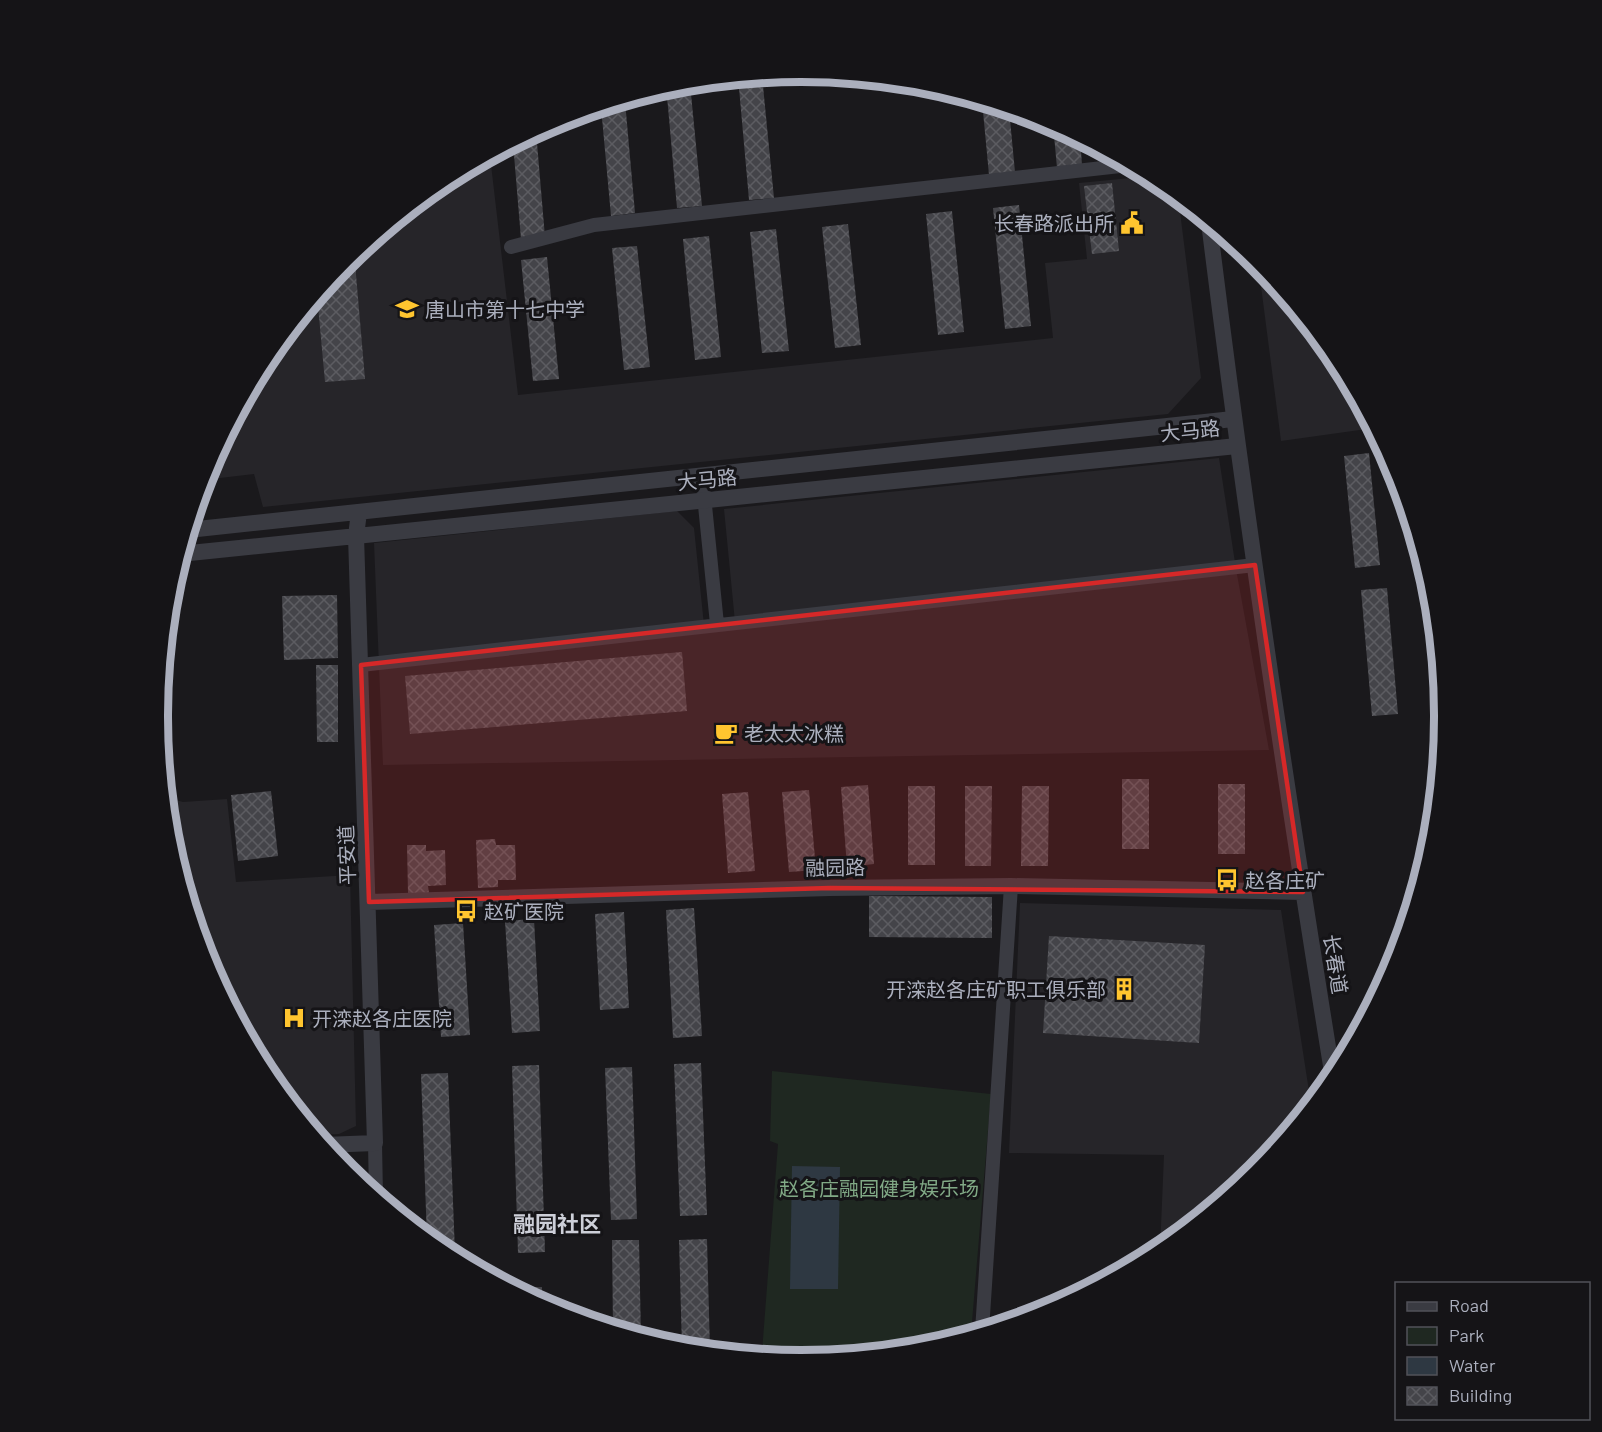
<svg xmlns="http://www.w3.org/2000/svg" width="1602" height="1432" viewBox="0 0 1602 1432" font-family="Barlow,'Noto Sans SC',sans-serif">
  <defs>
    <pattern id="building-cross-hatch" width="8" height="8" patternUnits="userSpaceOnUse" patternTransform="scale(1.5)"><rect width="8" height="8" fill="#444449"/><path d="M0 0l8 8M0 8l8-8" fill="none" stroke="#5c5c61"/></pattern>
  </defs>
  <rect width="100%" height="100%" fill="#1a191c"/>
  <!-- built -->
  <path fill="#262529" d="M490,156L518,395L1053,338L1045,263L1087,259L1079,183L1151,176L1178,196L1201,378L1168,414L263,507L254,474L203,480L206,469L266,358L346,260L444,180Z
    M1258,263L1337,359L1374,428L1281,441Z
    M1219,458L1236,569L1269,750L383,765L374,543L677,511L694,528L704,625L735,622L724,509Z
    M165,797L183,802L227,799L236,882L350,875L356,1126L339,1134L316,1135L265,1073L206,962L169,841Z
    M1020,903L1281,910L1311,1104L1256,1172L1160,1250L1164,1155L1009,1153Z"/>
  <!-- green -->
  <path fill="#1f2821" d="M772,1071L991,1094L971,1334L926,1348L801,1360L744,1354L762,1352L778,1144L770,1141Z"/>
  <!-- water -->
  <path fill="#2e3842" d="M792,1166L840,1167L838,1289H790Z"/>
  <!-- building -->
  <path fill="url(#building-cross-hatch)" d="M763,86L774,198L749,200L739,88Z
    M691,94L702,206L677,208L667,96Z
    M625,101L635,213L611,216L601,107Z
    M982,101L1009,109L1015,172L989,175Z
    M1053,124L1080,138L1082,165L1057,168Z
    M536,131L545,237L521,239L513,143Z
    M1112,183L1119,251L1092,254L1084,186Z
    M1019,205L1031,326L1005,329L993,208Z
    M952,211L964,332L938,335L926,214Z
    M848,224L861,345L835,348L822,227Z
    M776,229L789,351L762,353L750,232Z
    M709,236L721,357L695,360L683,239Z
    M637,246L650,367L624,370L612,248Z
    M547,257L559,379L533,381L521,260Z
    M355,263L365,379L325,382L317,295L343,264Z
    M1369,453L1380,565L1355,568L1344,456Z
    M1428,587H1431L1433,591L1444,709H1439Z
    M1387,588L1398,714L1372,716L1361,590Z
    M337,595L338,658L284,660L282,596Z
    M682,652L687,711L410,734L405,676Z
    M316,665H338V742H317Z
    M1122,779H1149V849H1122Z
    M1218,784H1245V854H1218Z
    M868,785L874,864L847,867L841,787Z
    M908,786H935V865H908Z
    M965,786H992L991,866H965Z
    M1022,786H1049L1048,866H1021Z
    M809,790L816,870L789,872L782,792Z
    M271,791L278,856L238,861L231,795Z
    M748,792L755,871L728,873L722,794Z
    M495,839L496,845H515L516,880H498V887L478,888L476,840Z
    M407,845H426V851L445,850L446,885L428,886L429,893H408Z
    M869,896L992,897V938L869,937Z
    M694,908L702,1036L673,1038L666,910Z
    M624,912L629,1008L600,1010L595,914Z
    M534,919L540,1031L512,1033L505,921Z
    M463,923L470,1035L441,1037L434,925Z
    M1049,936L1205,945L1199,1043L1043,1033Z
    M701,1063L707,1215L680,1216L674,1064Z
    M539,1065L545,1252L518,1253L512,1066Z
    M632,1067L637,1219L611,1220L605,1068Z
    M448,1073L455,1253H446L427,1239L421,1074Z
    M338,1162H352V1177L345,1171Z
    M707,1239L710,1351L682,1348L679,1240Z
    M612,1240H639L641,1337L613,1329Z
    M542,1287V1304L515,1290V1288Z"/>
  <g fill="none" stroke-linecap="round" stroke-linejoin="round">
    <!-- minor -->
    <path stroke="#3a3b42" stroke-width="14" d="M511,247L594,225L1129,165
      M702,476L717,624
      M361,665L1255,565
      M375,1143L376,1196
      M982,1331L1011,886"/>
    <!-- tertiary -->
    <path stroke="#3a3b42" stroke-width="16" d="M1209,222C1244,508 1287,794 1333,1078
      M188,530L1233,419
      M180,554L1237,446
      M369,902L830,888L1011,886L1303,892
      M324,1145L375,1143L356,536L359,512"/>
  </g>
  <!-- marked area -->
  <path fill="#d62828" fill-opacity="0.2" stroke="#d62828" stroke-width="4.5" stroke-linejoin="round" d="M1255,565L1303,892L830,888L369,902L361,665Z"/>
  <!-- icons -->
  <defs>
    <g id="civic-bare" transform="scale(1.8)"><path d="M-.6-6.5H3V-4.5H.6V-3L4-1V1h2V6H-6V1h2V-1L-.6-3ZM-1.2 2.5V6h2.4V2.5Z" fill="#ffc52f" stroke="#151417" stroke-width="2.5" paint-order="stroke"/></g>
    <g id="school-bare" transform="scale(1.8)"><path d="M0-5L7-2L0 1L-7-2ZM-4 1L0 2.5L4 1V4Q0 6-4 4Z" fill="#ffc52f" stroke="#151417" stroke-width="2.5" paint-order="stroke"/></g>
    <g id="cafe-bare" transform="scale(1.8)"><path d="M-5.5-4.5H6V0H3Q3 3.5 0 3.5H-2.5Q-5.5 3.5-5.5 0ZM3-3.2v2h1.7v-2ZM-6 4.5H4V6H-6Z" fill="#ffc52f" stroke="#151417" stroke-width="2.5" paint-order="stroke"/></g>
    <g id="bus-bare" transform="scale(1.8)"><path d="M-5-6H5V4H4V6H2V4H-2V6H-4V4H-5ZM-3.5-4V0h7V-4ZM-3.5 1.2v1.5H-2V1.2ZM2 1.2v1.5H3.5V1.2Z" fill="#ffc52f" stroke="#151417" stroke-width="2.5" paint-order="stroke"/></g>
    <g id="building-bare" transform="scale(1.8)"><path d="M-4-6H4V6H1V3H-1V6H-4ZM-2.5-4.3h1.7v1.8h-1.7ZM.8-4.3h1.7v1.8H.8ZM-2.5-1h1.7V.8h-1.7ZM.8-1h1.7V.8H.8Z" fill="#ffc52f" stroke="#151417" stroke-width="2.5" paint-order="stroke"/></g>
    <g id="hospital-bare" transform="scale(1.8)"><path d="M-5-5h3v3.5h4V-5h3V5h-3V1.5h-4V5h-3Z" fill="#ffc52f" stroke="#151417" stroke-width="2.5" paint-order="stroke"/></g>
  </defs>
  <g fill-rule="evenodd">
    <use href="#civic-bare" x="1132" y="223"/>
    <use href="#school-bare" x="407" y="309"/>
    <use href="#cafe-bare" x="726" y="733"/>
    <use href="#bus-bare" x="1227" y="880"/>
    <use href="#bus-bare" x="466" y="911"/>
    <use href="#building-bare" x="1124" y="989"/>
    <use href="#hospital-bare" x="294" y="1018"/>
  </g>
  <g text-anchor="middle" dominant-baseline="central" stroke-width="6" stroke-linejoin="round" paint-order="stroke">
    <!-- poi labels -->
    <g font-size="20" fill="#abafbd" stroke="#151417" text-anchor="start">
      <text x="1114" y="223" text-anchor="end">长春路派出所</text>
      <text x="425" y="309">唐山市第十七中学</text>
      <text x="744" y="733">老太太冰糕</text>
      <text x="1245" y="880">赵各庄矿</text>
      <text x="484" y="911">赵矿医院</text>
      <text x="1106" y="989" text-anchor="end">开滦赵各庄矿职工俱乐部</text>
      <text x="312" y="1018">开滦赵各庄医院</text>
    </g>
    <!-- street labels -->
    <g font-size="20" fill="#abafbd" stroke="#151417">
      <text transform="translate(1190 430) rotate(-6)">大马路</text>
      <text transform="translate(707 479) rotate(-6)">大马路</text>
      <text transform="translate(346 855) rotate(-92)">平安道</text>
      <text transform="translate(835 867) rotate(-1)">融园路</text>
      <text transform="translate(1336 964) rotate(81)">长春道</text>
    </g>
    <!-- park labels -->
    <g font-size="20" fill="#81a986" stroke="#151417">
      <text x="879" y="1188">赵各庄融园健身娱乐场</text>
    </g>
    <!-- quarter labels -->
    <g font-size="22" font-weight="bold" fill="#cdcfd8" stroke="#151417">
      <text x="557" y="1223">融园社区</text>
    </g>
  </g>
  <!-- crop -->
  <path d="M0 0H1602V1432H0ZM801 82H801A633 633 0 0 1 1434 715V717A633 633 0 0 1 801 1350H801A633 633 0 0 1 168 717V715A633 633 0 0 1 801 82Z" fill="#151417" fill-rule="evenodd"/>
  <path fill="none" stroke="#abafbd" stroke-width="8" d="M801 82H801A633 633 0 0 1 1434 715V717A633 633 0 0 1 801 1350H801A633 633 0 0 1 168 717V715A633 633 0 0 1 801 82Z"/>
  <!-- legend -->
  <rect x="1395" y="1282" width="195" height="138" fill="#151417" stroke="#515259" stroke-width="1.5"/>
  <rect x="1407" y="1302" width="30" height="9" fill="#3a3b42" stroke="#515259" stroke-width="1.5"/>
  <text x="1449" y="1312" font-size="18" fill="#abafbd">Road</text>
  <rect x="1407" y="1327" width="30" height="18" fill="#1f2821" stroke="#515259" stroke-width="1.5"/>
  <text x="1449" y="1342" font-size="18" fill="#abafbd">Park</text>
  <rect x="1407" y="1357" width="30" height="18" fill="#2e3842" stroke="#515259" stroke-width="1.5"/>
  <text x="1449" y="1372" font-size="18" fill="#abafbd">Water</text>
  <rect x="1407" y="1387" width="30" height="18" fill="url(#building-cross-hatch)" stroke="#515259" stroke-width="1.5"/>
  <text x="1449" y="1402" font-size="18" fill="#abafbd">Building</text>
</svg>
